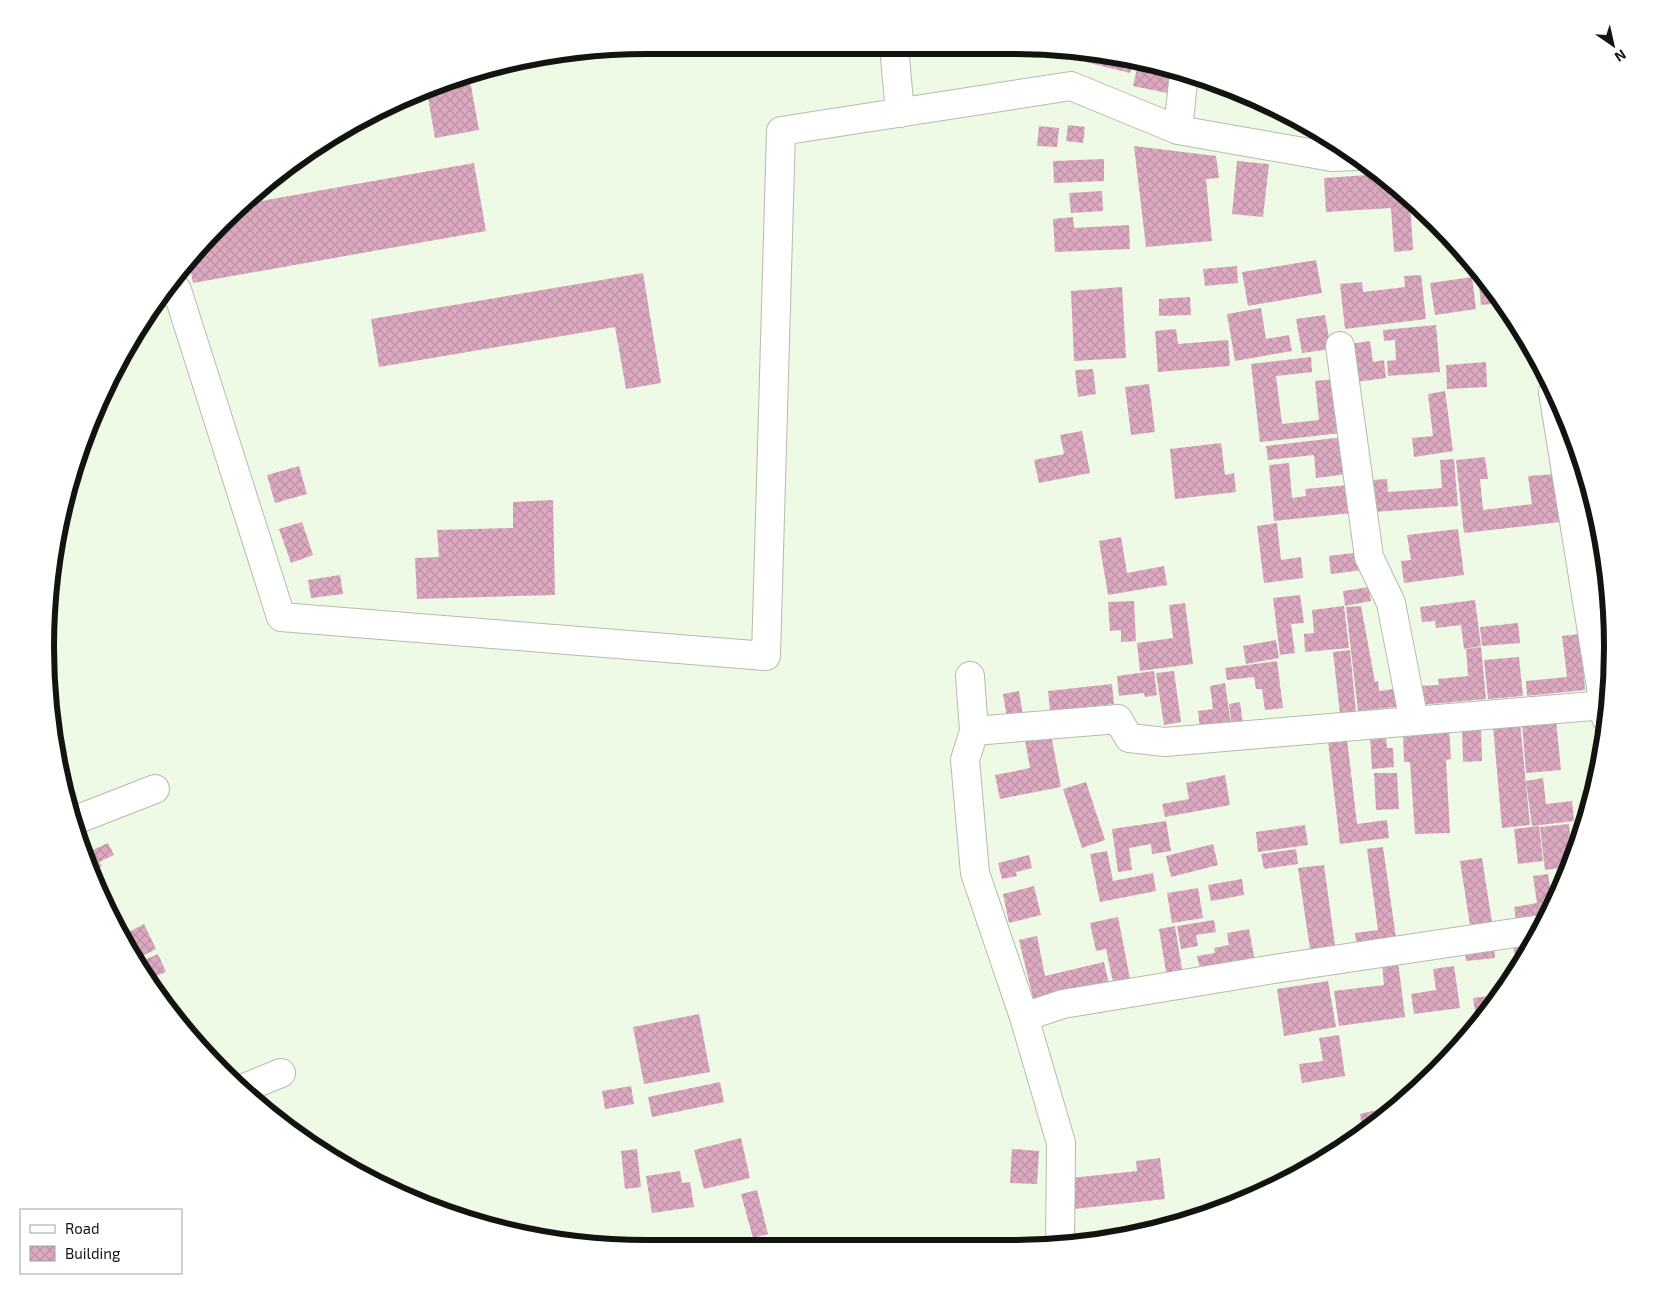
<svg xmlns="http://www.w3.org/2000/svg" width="1658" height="1294" viewBox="0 0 1658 1294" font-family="'Exo 2',sans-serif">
  <defs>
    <pattern id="building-cross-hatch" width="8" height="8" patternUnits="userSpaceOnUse" patternTransform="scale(1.25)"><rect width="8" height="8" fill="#dca9c1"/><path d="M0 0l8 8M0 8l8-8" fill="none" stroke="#bc91a5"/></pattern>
  </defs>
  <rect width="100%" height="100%" fill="#effae6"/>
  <!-- building -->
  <path fill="url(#building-cross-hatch)" d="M1088,54L1133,63L1130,73L1086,62Z
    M1138,64L1177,71L1172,94L1133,86Z
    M469,75L479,130L435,138L427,92Z
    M1068,125L1085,127L1083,143L1066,141Z
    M1039,126L1059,128L1057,147L1037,146Z
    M1134,146L1216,156L1219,178L1206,179L1212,241L1146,247Z
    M1104,159V181L1054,183L1053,161Z
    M1237,161L1269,164L1263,217L1232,214Z
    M474,163L486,231L193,283L189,263L221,222L244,204Z
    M1382,174L1410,200L1413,250L1394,252L1391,208L1326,212L1324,178Z
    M1102,191L1103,211L1071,213L1069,193Z
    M1073,217L1074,228L1129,225L1130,249L1055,252L1053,219Z
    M1452,239L1463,250L1470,259L1456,262Z
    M1316,260L1322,293L1248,306L1242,272Z
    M1237,266L1238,283L1205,286L1203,269Z
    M643,273L661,383L626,389L615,327L379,367L371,319Z
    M1421,275L1426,319L1345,329L1340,284L1362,282L1363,292L1405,287L1404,276Z
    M1472,277L1476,309L1435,315L1430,283Z
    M1479,284H1488L1502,303L1481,305Z
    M1122,287L1126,358L1074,361L1071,291Z
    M1190,297L1191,315L1159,316V299Z
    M1261,308L1266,339L1289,335L1292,351L1235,361L1227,314Z
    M1325,315L1331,349L1302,353L1296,319Z
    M1436,325L1440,372L1388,376L1387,361L1396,360L1395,340L1384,341L1383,330Z
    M1176,329L1178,344L1228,340L1230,366L1158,372L1155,331Z
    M1370,341L1373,362L1384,360L1386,378L1355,382L1350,344Z
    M1311,357L1312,372L1276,376L1282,424L1319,420L1315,381L1335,379L1341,433L1260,442L1251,364Z
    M1486,362L1487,387L1447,389L1446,365Z
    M1093,369L1096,394L1078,397L1075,370Z
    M1149,384L1155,432L1131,435L1125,387Z
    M1445,391L1453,451L1414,457L1412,438L1433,436L1428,394Z
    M1082,431L1090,473L1039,483L1034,460L1064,454L1060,435Z
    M1344,437L1348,474L1316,478L1314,455L1268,460L1266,446Z
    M1221,443L1225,475L1234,473L1236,492L1175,499L1170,449Z
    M1485,457L1488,479H1480L1483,510L1532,504L1528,476L1555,474L1560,522L1464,533L1456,460Z
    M1454,459L1458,506L1373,512L1371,480L1387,479L1388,492L1442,488L1440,460Z
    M1289,463L1292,498L1306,496L1305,489L1349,485L1352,513L1274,521L1269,465Z
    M299,466L307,494L275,503L267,475Z
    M553,500L555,595L417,599L415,558L439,557L437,530L513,528V502Z
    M302,522L313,555L291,563L279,529Z
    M1277,523L1281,560L1301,557L1303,578L1264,583L1257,526Z
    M1458,529L1464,575L1404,583L1401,561L1411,560L1407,535Z
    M1121,537L1127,573L1164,566L1167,585L1108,595L1099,541Z
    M1361,552L1363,570L1331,574L1329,556Z
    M340,575L343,594L311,598L308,580Z
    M1369,587L1371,601L1345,606L1343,591Z
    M1300,595L1304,623L1291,624L1295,653L1280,655L1273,598Z
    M1475,600L1481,646L1464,649L1461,625L1436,628L1435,621L1422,622L1420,607Z
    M1134,601L1136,641L1121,642V630L1110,631L1108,602Z
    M1185,603L1193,664L1140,671L1137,643L1173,638L1169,605Z
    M1344,606L1349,648L1305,652L1304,634L1314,633L1312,610Z
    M1361,606L1375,682L1378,681L1379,691L1401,688L1403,706L1358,711L1346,607Z
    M1518,623L1520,643L1482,646L1480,627Z
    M1580,634L1585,690L1527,696L1526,681L1567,677L1562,636Z
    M1276,640L1279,658L1246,664L1243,646Z
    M1481,647L1486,699L1420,705L1418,686L1439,685L1438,679L1468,676L1466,649Z
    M1350,650L1356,712L1340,714L1333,652Z
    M1519,657L1523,696L1488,699L1484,660Z
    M1277,661L1283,708L1265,710L1262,689H1256L1254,677L1227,680L1225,668Z
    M1154,671L1157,695L1145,697L1144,693L1119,696L1117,676Z
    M1174,671L1181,722L1164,725L1156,673Z
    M1225,683L1231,725L1200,729L1198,711L1213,709L1210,686Z
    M1112,684L1114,704L1050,711L1048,691Z
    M1019,691L1024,722L1008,725L1003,694Z
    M1240,702L1243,725L1232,727L1229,704Z
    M1556,720L1561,770L1526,773L1522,723Z
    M1520,723L1530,825L1502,828L1493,726Z
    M1462,726H1481L1482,761L1463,762Z
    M1449,727L1451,759L1446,760L1450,833L1415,834L1410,762H1404L1403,730Z
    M1051,735L1061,787L1000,799L995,775L1030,768L1025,740Z
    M1386,735L1387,748H1393L1394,767L1372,769L1370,736Z
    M1347,739L1357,824L1387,820L1389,838L1340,844L1328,741Z
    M1374,773H1397L1399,809L1376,810Z
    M1225,775L1230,805L1165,817L1162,804L1189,799L1186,783Z
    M1543,778L1546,804L1572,801L1574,821L1532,826L1526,781Z
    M1086,782L1105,840L1082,848L1063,789Z
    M1166,821L1171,851L1152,854L1151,844L1129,848L1132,870L1118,872L1112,829Z
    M1569,824L1571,848L1576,847L1568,867L1545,870L1540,827Z
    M1305,825L1308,845L1258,852L1256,832Z
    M1539,826L1543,861L1518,864L1514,829Z
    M108,843L114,855L99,862L102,866L94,871L86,853Z
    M1213,844L1218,865L1171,877L1166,856Z
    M1383,847L1397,945L1357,950L1355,933L1378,930L1367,849Z
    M1296,849L1298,864L1264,869L1261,854Z
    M1107,851L1113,881L1153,873L1156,891L1100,902L1090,854Z
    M1029,855L1032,868L1016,872L1017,876L1002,879L998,863Z
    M1482,858L1493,929L1471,932L1460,861Z
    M1324,865L1336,953L1311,956L1298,868Z
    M1548,874L1553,907L1551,913L1545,922L1517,927L1514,907L1537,903L1533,876Z
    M1242,879L1244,895L1211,901L1208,885Z
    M1034,886L1041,915L1009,923L1003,894Z
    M1198,888L1203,918L1172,923L1167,893Z
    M1118,917L1131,984L1114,987L1106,949L1096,951L1090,923Z
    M1214,920L1216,932L1196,935L1198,946L1181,949L1177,926Z
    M144,924L156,949L134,960L126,948L121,936Z
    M1175,926L1183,975L1167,978L1159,929Z
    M1249,929L1255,962L1201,973L1197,956L1215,953L1214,948L1229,945L1227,933Z
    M1037,936L1045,976L1104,962L1109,984L1034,1002L1019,940Z
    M1536,937L1518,967L1512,943Z
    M1494,945L1495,958L1466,961L1464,948Z
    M158,954L166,972L148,979L137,963Z
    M1398,962L1405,1017L1339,1026L1334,991L1384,985L1382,964Z
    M1454,966L1460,1008L1414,1014L1411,994L1436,990L1433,969Z
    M1328,981L1336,1027L1284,1036L1277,989Z
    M1490,996L1492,1008L1477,1025L1473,998Z
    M699,1014L710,1072L644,1084L633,1027Z
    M1339,1035L1345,1076L1302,1083L1299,1064L1323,1061L1319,1038Z
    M720,1082L724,1102L652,1117L648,1097Z
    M631,1086L634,1104L605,1109L602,1091Z
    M1381,1109L1383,1117L1363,1132L1360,1114Z
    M741,1138L750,1178L704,1189L694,1150Z
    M637,1149L641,1187L625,1189L621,1151Z
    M1012,1149L1039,1151L1037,1184L1010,1183Z
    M1160,1158L1165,1199L1074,1209L1071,1178L1137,1171L1136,1161Z
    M680,1171L682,1183L690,1182L694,1207L652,1213L646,1176Z
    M757,1190L768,1234L753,1238L741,1194Z"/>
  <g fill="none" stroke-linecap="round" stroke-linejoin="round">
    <!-- minor casing -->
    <g stroke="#b2bdaa" stroke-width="30">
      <path id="minor" d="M894,46L900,113
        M1178,130L1184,73
        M167,292L177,290L281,617L766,656L781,131L1071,86L1178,130L1332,157L1358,156
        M1340,346L1369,557L1391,603L1414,721
        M1553,392L1606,718
        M970,676L974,731L965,760L975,873L1024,1017L1061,1143L1060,1246
        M974,731L1118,719L1129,738L1165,742L1605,705
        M73,821L155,789
        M1024,1017L1063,1004L1274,969L1541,929
        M244,1088L281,1073"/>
    </g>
    <!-- minor -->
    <use href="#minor" stroke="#fff" stroke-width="28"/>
  </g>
  <!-- crop -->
  <path d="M0 0H1658V1294H0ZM647 54H1011A593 593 0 0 1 1604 647V647A593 593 0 0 1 1011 1240H647A593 593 0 0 1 54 647V647A593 593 0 0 1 647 54Z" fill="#fff" fill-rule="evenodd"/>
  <path fill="none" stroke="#12150f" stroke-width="6" d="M647 54H1011A593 593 0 0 1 1604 647V647A593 593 0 0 1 1011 1240H647A593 593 0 0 1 54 647V647A593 593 0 0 1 647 54Z"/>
  <!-- legend -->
  <rect x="20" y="1209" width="162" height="65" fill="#ffffff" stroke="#a0a19f"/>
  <rect x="30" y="1225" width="25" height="8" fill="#ffffff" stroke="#a0a19f"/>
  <text x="65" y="1234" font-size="15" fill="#12150f">Road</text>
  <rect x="30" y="1246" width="25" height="15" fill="url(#building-cross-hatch)" stroke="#a0a19f"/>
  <text x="65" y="1259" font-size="15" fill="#12150f">Building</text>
  <!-- north arrow -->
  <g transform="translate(1613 45) rotate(146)" stroke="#ffffff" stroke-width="4" paint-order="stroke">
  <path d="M0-4L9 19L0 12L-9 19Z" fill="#12150f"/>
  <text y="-8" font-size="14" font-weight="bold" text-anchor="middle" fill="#12150f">N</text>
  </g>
</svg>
